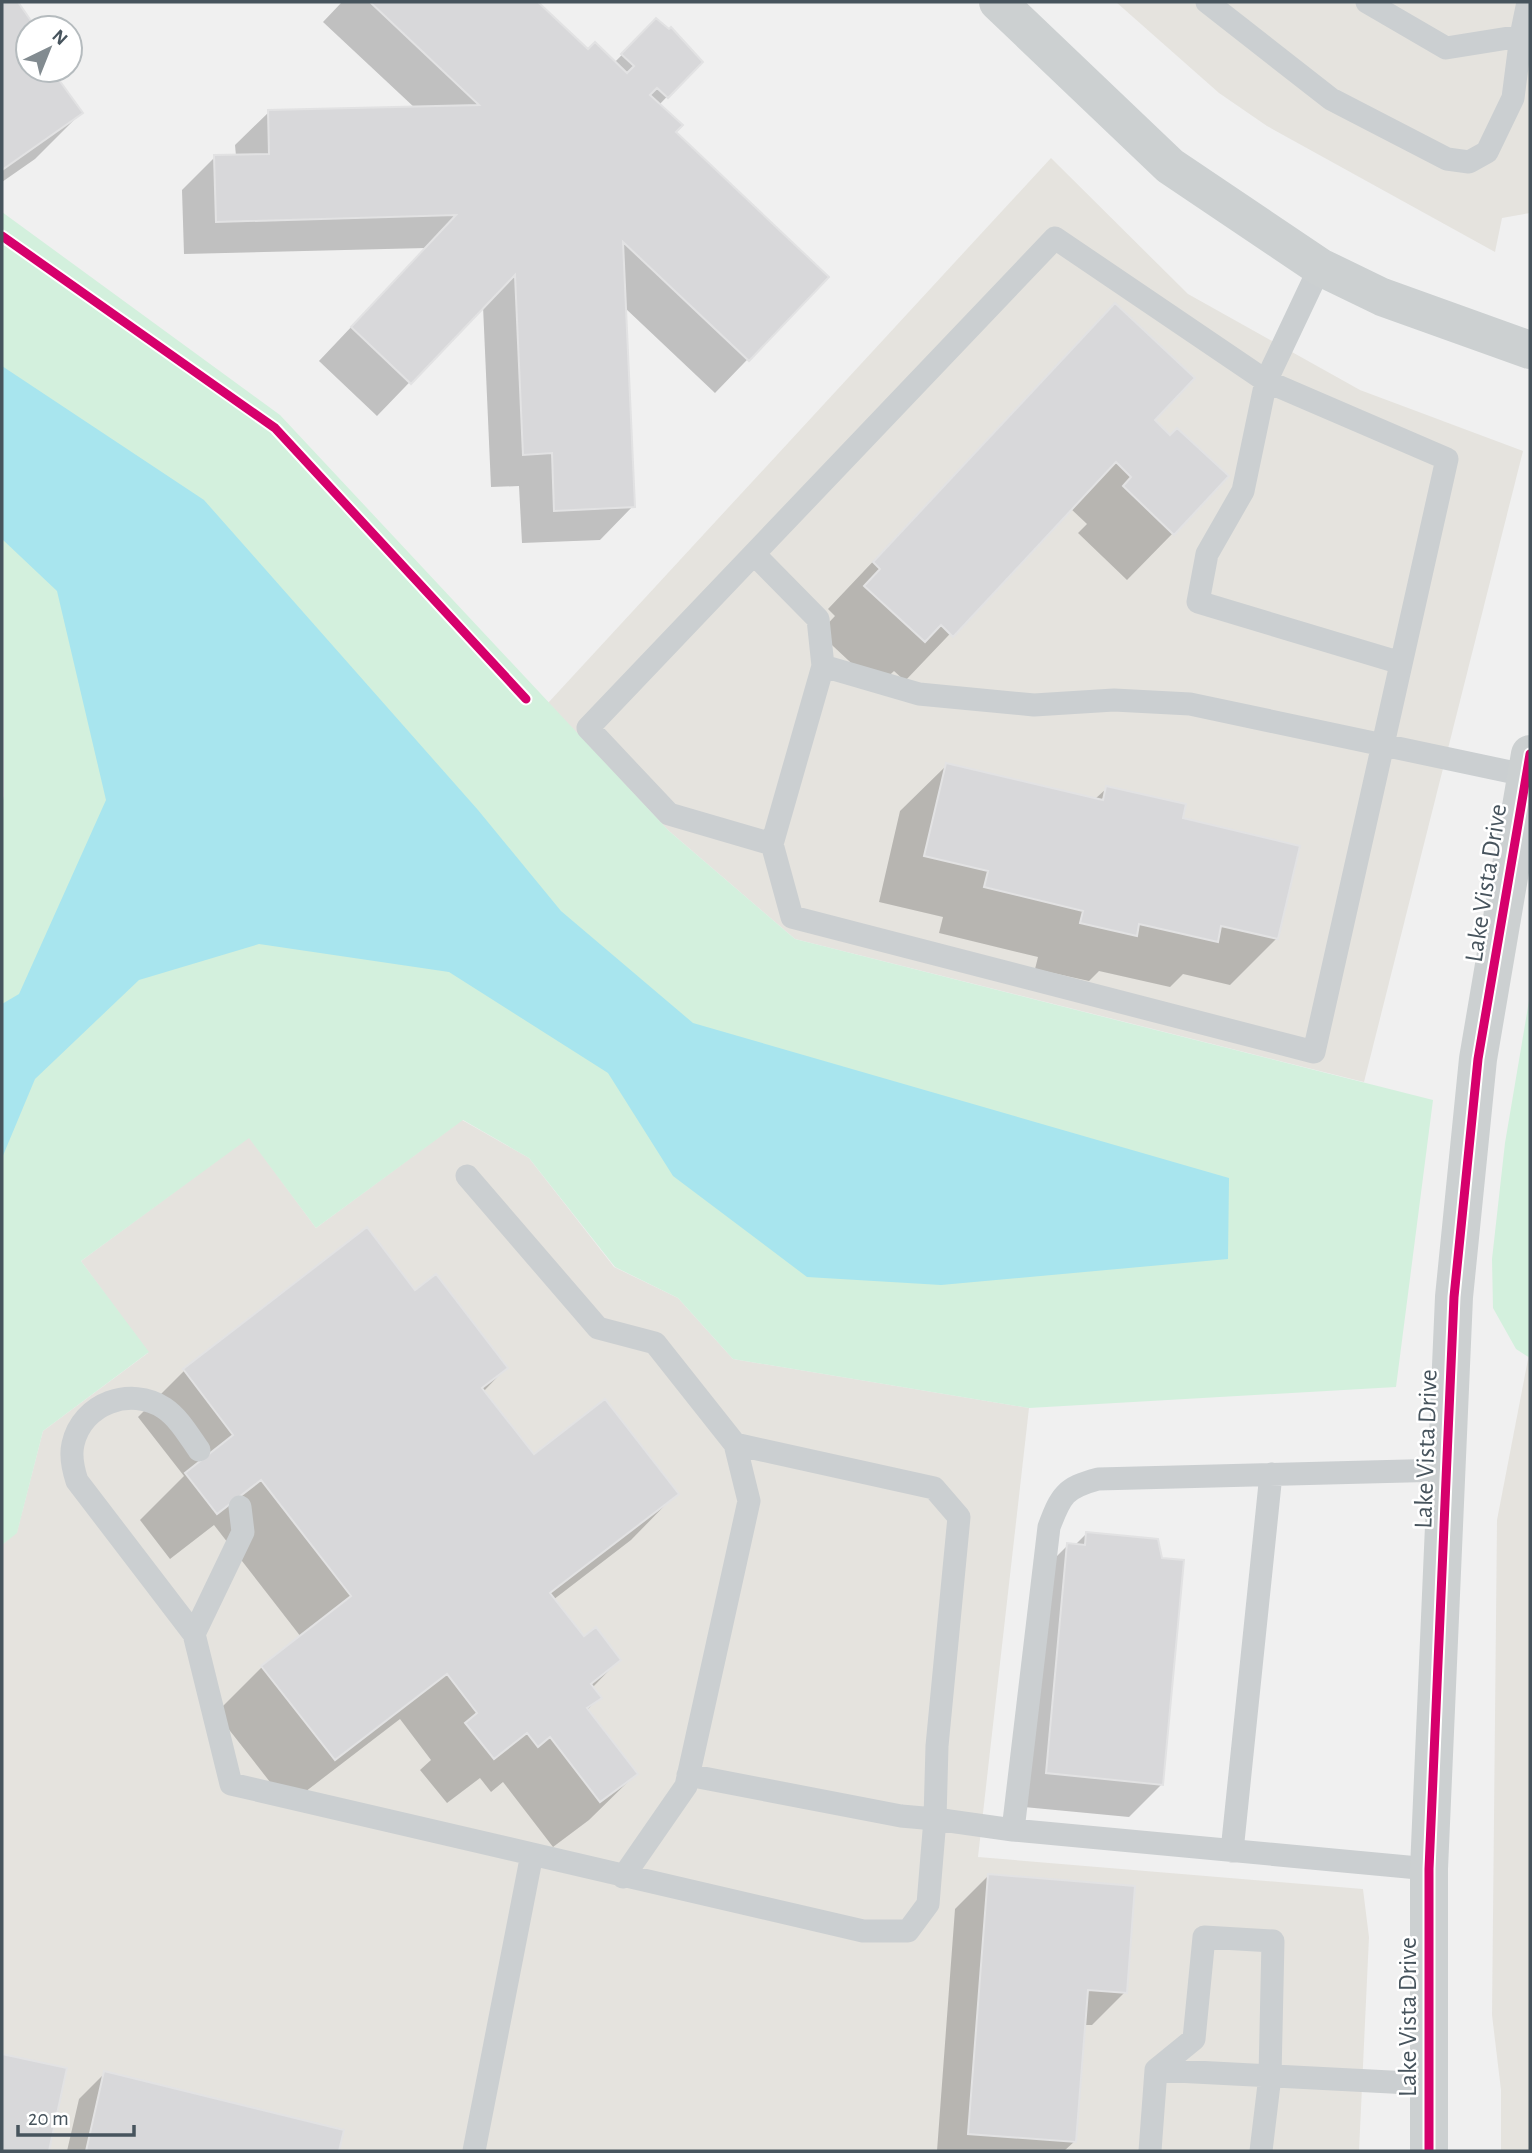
<svg xmlns="http://www.w3.org/2000/svg" width="1532" height="2153" viewBox="0 0 1532 2153" font-family="'Alegreya Sans',sans-serif">
  <rect width="100%" height="100%" fill="#f0f0f0"/>
  <!-- commercial -->
  <path fill="#e5e3de" d="M1116,2H1530V213L1502,218L1495,252L1267,126L1219,93Z
    M1051,158L1188,294L1360,390L1523,451L1364,1082L795,939L669,831L548,703Z
    M462,1120L529,1158L614,1267L678,1298L733,1359L1029,1408L978,1857L1363,1889L1369,1937L1359,2151H2V1545L17,1532L43,1431L148,1353L81,1261L249,1137L316,1228Z
    M1530,1349V2151H1501V2090L1492,2015L1497,1520Z"/>
  <!-- green -->
  <path fill="#d3f0dd" d="M2,212L280,415L669,831L795,939L1433,1100L1396,1387L1029,1408L733,1359L678,1298L615,1267L529,1158L463,1120L316,1228L249,1138L81,1261L149,1352L43,1431L17,1533L2,1545V804L4,796Z
    M1530,995V1358L1516,1349L1493,1308L1492,1259L1505,1143Z"/>
  <!-- water -->
  <path fill="#a8e5ee" d="M2,366L204,500L478,810L561,911L693,1023L1229,1178L1228,1259L941,1285L807,1277L673,1176L608,1073L449,972L259,944L139,980L35,1079L2,1158V1004L19,994L106,800L57,591L2,539Z"/>
  <!-- shadow -->
  <path fill="#0003" d="M2,2H16L34,28H28V70H58L54,75L81,113L35,159L2,182Z
    M342,2H536L588,52L614,63L656,20L700,62L659,105L674,132L827,277L715,393L624,307L633,506L600,540L522,543L519,486L491,487L483,306L377,416L319,361L426,248L184,254L182,190L215,157L236,156L235,145L269,112L415,108L323,22Z
    M1115,306L1152,420L1173,533L1127,580L1078,533L1087,524L1070,508L905,681L894,671L877,687L819,633L835,616L828,609Z
    M947,765L1095,799L1107,788L1277,938L1230,985L1183,974L1170,987L1099,971L1089,981L1035,969L1038,957L939,933L943,917L879,902L900,811Z
    M366,1230L415,1293L506,1368L483,1392L533,1457L677,1493L631,1540L553,1600L583,1639L619,1660L592,1688L600,1697L587,1710L636,1774L589,1820L553,1847L503,1782L491,1792L480,1778L447,1803L420,1770L431,1760L400,1719L288,1805L216,1713L262,1667L301,1637L214,1525L170,1559L140,1520L184,1476L138,1417L184,1371Z
    M1086,1534L1162,1784L1129,1817L1014,1806L1035,1578L1068,1545L1074,1546Z
    M988,1876L1125,1992L1092,2025H1083L1075,2141L1064,2151H937L955,1909Z
    M2,2055L65,2070L47,2151H2Z
    M105,2073L342,2131L337,2151H67L79,2099Z"/>
  <!-- building -->
  <path fill="#d8d8da" stroke="#e2e2e3" stroke-width="2" d="M2,2H18L36,28H28V70H59L54,73L83,113L2,170Z
    M370,2H538L588,49L595,42L627,73L634,66L621,54L656,18L669,29L671,27L703,62L668,98L657,88L650,95L683,125L676,132L829,277L749,361L623,242L635,507L554,511L552,453L523,455L515,275L411,384L351,327L456,215L216,222L214,155L269,154L268,110L479,105Z
    M1115,303L1195,378L1155,420L1170,435L1177,428L1229,476L1174,535L1123,486L1131,477L1116,462L953,637L941,625L925,642L864,586L880,569L873,562Z
    M946,763L1103,800L1106,786L1186,804L1183,818L1300,846L1278,939L1221,926L1218,942L1139,924L1137,936L1080,923L1083,911L984,887L988,871L924,856Z
    M367,1227L415,1290L436,1274L508,1368L482,1388L534,1454L605,1399L679,1494L550,1593L584,1636L596,1627L621,1660L591,1684L602,1698L587,1708L638,1774L600,1802L550,1737L538,1747L527,1733L494,1759L465,1723L477,1713L447,1674L335,1760L261,1666L351,1596L261,1480L217,1514L185,1473L233,1435L183,1369Z
    M1086,1532L1158,1539L1162,1558L1184,1560L1163,1785L1046,1773L1067,1543L1085,1545Z
    M988,1874L1135,1886L1127,1993L1088,1990L1076,2142L968,2134Z
    M2,2054L67,2068L49,2151H2Z
    M104,2071L344,2130L339,2151H86Z"/>
  <g fill="none" stroke-linecap="round" stroke-linejoin="round">
    <!-- path -->
    <path stroke="#b9c6c0" stroke-width="4.5" stroke-dasharray="5 3.5" stroke-linecap="butt" d="M2,236L275,428L526,699"/>
    <!-- lane -->
    <path stroke="#cbcfd1" stroke-width="23" d="M1207,2L1331,99L1447,159L1469,162L1487,152L1513,98L1521,36
      M1367,2L1446,48L1521,36L1528,2
      M1055,238L1266,381L1447,459L1314,1052L792,917L772,844L669,814L588,728Z
      M1320,267L1266,381L1243,491L1207,554L1198,602L1401,663
      M754,554L818,619L823,666L919,694L1034,705L1114,700L1190,704L1525,775
      M772,844L823,666
      M467,1176L598,1328L655,1343L735,1444L749,1501L686,1786L623,1877
      M199,1450C189,1436 179,1418 164,1408C131,1386 82,1403 73,1444C70,1457 73,1469 77,1481L194,1634L243,1532L240,1507
      M194,1634L231,1784L532,1854
      M688,1775L901,1816L935,1819L937,1746L959,1517L934,1488L735,1444
      M1013,1830L1049,1527C1061,1495 1065,1488 1098,1479L1446,1470
      M1232,1851L1271,1474
      M1156,2070L1429,2084
      M474,2151L532,1854L863,1931H908L928,1904L935,1819L1013,1830L1429,1869
      M1150,2151L1156,2070L1194,2039L1204,1937L1273,1941L1270,2076L1261,2151"/>
    <!-- secondary -->
    <path stroke="#ccd0d1" stroke-width="38" d="M998,2L1170,166L1320,267L1382,297L1530,350
      M1429,2151V1869L1454,1297L1478,1059L1530,754"/>
    <!-- cycleway casing -->
    <g stroke="#fff" stroke-width="13">
      <path id="cycleway" d="M2,236L275,428L526,699
        M1429,2151V1869L1454,1297L1478,1059L1530,754"/>
    </g>
    <!-- cycleway -->
    <use href="#cycleway" stroke="#d6006c" stroke-width="9"/>
  </g>
  <g text-anchor="middle" dominant-baseline="central" stroke-width="5" stroke-linejoin="round" paint-order="stroke">
    <!-- street labels -->
    <g font-size="26" fill="#47545d" stroke="#fff">
      <text transform="translate(1486 883) rotate(-81)">Lake Vista Drive</text>
      <text transform="translate(1426 1449) rotate(-88)">Lake Vista Drive</text>
      <text transform="translate(1408 2017) rotate(-90)">Lake Vista Drive</text>
    </g>
  </g>
  <!-- border -->
  <rect width="1532" height="2153" fill="none" stroke="#47545d" stroke-width="7"/>
  <!-- north arrow -->
  <g transform="translate(49 49) rotate(43)"><circle r="33" fill="#ffffff" stroke="#b5bbbe" stroke-width="2"/>
  <path d="M0-5L12 26L0 18L-12 26Z" fill="#828b90"/>
  <text y="-10" font-size="19" font-weight="bold" text-anchor="middle" fill="#47545d">N</text>
  </g>
  <!-- scale -->
  <path d="M18 2125v10h116v-10" fill="none" stroke="#47545d" stroke-width="3.5"/>
  <text x="28" y="2125" font-size="21" fill="#47545d" stroke="#ffffff" stroke-width="5" paint-order="stroke">20 m</text>
</svg>
